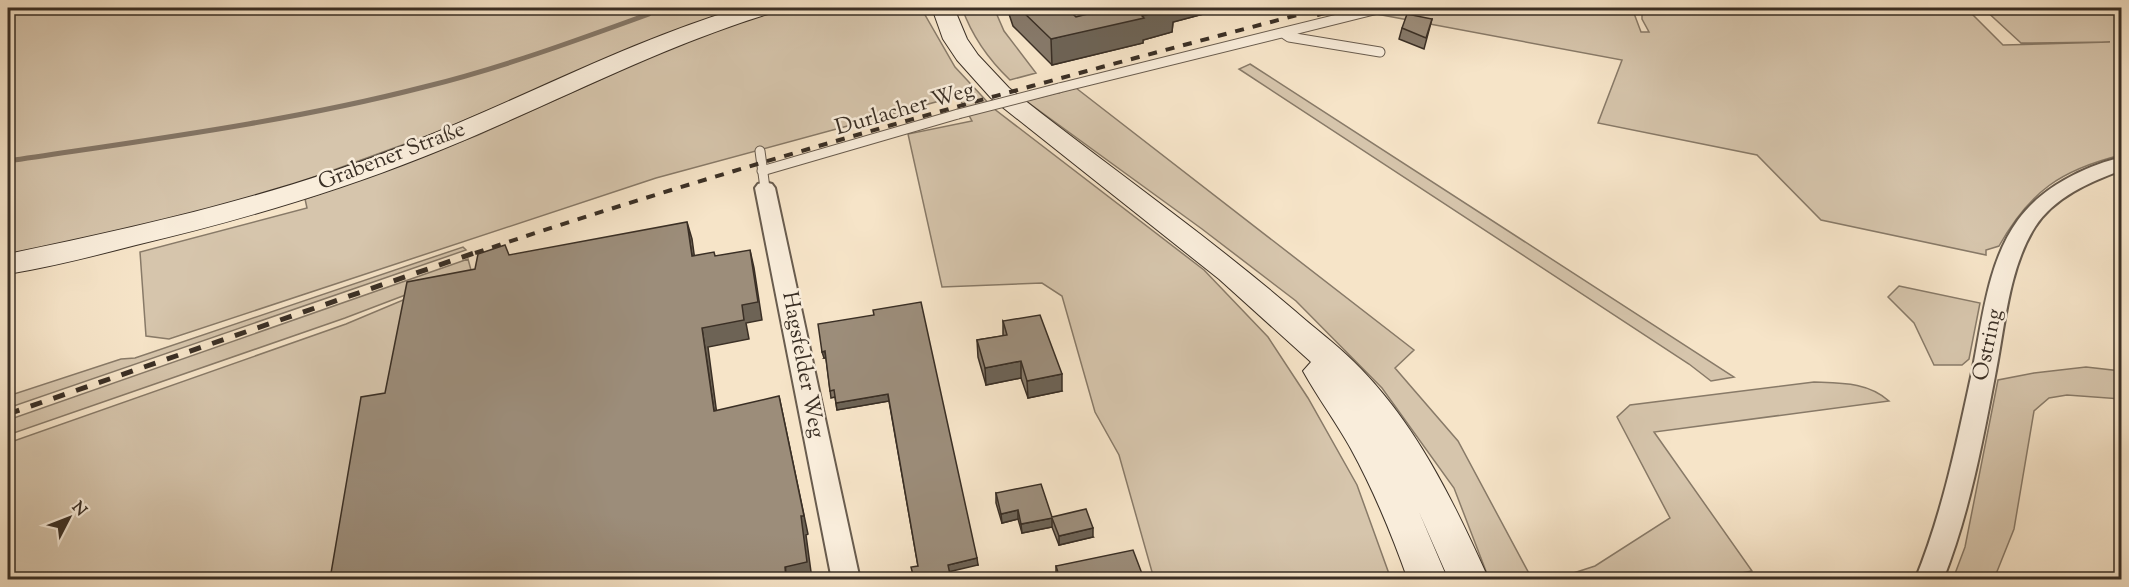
<svg xmlns="http://www.w3.org/2000/svg" width="2129" height="587" viewBox="0 0 2129 587" font-family="'Sorts Mill Goudy',serif">
  <rect width="100%" height="100%" fill="#f6e4c8"/>
  <filter id="stains"><feTurbulence type="fractalNoise" baseFrequency=".00333" numOctaves="4"/><feColorMatrix values="0 0 0 0 .2 0 0 0 0 .09 0 0 0 0 .02 0 0 0 .5 -.17"/></filter>
  <radialGradient id="worn" r=".72"><stop offset=".6" stop-color="#630" stop-opacity="0"/><stop offset="1" stop-color="#630" stop-opacity=".3"/></radialGradient>
  <!-- green -->
  <path fill="#d6c5ac" stroke="#887a68" stroke-width="1.5" d="M8,8H921L955,67L993,108L1204,270L1268,337L1308,398L1357,485L1388,571L1389,579H1154L1119,455L1095,412L1062,296L1042,283L942,287L908,134L972,121L958,96L656,178L169,339L146,336L140,252L307,208L305,199L387,170L478,135L617,72L661,37L435,133L301,182L227,205L69,243L8,254Z
    M962,8H994L1004,31L1036,73L1010,80C989,60 972,36 962,8Z
    M1392,8H1632L1641,32H1649L1642,19V8H1966L2003,45L2110,42L2021,43L1983,8H2121V155C2061,170 2030,191 1999,246L1986,250V255L1821,220L1757,155L1598,123L1622,60L1371,13Z
    M1250,64L1734,377L1711,381L1689,364L1239,69Z
    M1076,88L1414,350L1395,368L1458,441L1532,579H1489L1454,488L1382,388L1296,301L1202,229L1026,101Z
    M463,247L466,250L8,408V396L121,359L135,358Z
    M468,259L471,270L345,318L8,435V420Z
    M1899,286L1980,303L1969,359L1962,365H1934L1914,323L1888,297Z
    M415,295L346,579H8V443L346,324Z
    M2086,367L2121,371V399L2067,395L2049,398L2034,411L2014,529L1994,579H1953L1965,547L1998,380L2034,373Z
    M1814,382C1841,383 1868,382 1889,401L1654,432L1752,571L1706,580L1555,579L1595,566L1670,518L1617,417L1630,405Z"/>
  <g fill="none" stroke-linecap="round" stroke-linejoin="round">
    <!-- stream -->
    <path stroke="#847666" stroke-width="5" d="M8,161C147,140 288,122 424,87C501,68 575,41 649,14L651,8"/>
    <!-- lane casing -->
    <g stroke="#695c4e" stroke-width="11">
      <path id="lane" d="M1283,33L1289,37L1380,52
        M1059,88L1382,8
        M760,151L765,188
        M762,171L958,114"/>
    </g>
    <!-- street casing -->
    <g stroke="#695c4e" stroke-width="4">
      <path id="street" d="M2122,157V170C2090,182 2054,197 2035,227C2008,270 2005,327 1995,376C1982,445 1969,514 1943,580H1915C1942,514 1956,446 1971,377C1982,326 1986,264 2018,220C2042,187 2083,167 2122,157Z
        M765,182L772,184L775,188L860,580H832L755,188L758,184Z"/>
    </g>
    <!-- secondary casing -->
    <g stroke="#3a2f25" stroke-width="2">
      <path id="secondary" d="M740,8H774L771,13C650,50 540,111 423,157C330,194 233,222 136,245C94,256 51,267 8,274V254C142,226 276,196 405,145C518,101 624,43 740,8Z
        M932,8H954L967,39L978,55L1009,88C1103,163 1203,232 1295,311C1314,328 1335,343 1353,361C1415,421 1454,502 1489,580H1449L1419,512L1448,580H1408C1392,535 1374,491 1351,449C1336,422 1318,398 1303,371L1311,362L1219,279L991,98L957,60L943,39Z"/>
    </g>
    <!-- lane -->
    <use href="#lane" stroke="#f9eddb" stroke-width="9"/>
    <!-- street -->
    <use href="#street" fill="#f9eddb" fill-rule="evenodd"/>
    <!-- secondary -->
    <use href="#secondary" fill="#f9eddb" fill-rule="evenodd"/>
    <!-- rail-far1 -->
    <path stroke="#3a2f25" stroke-width="4" stroke-dasharray="9 9" stroke-linecap="butt" d="M1317,15L1344,8
      M475,253C755,159 1039,83 1324,8"/>
    <!-- rail -->
    <path stroke="#3a2f25" stroke-width="5" stroke-dasharray="12 12" stroke-linecap="butt" d="M8,414L480,251"/>
    <!-- lane-bridge casing -->
    <g stroke="#695c4e" stroke-width="11" stroke-linecap="butt">
      <path id="lane-bridge" d="M958,114L1059,88"/>
    </g>
    <!-- lane-bridge -->
    <use href="#lane-bridge" stroke="#f9eddb" stroke-width="9"/>
  </g>
  <!-- wall -->
  <path fill="#867969" stroke="#3a2f25" stroke-width="1.5" d="M1007,8H1066L1076,17L1098,11L1090,8H1226L1173,22L1172,32L1143,40V43L1052,65L1013,26Z
    M1432,19L1424,49L1399,39L1402,28Z
    M874,315L978,565L918,566L889,401L837,410L835,397L831,398L826,358H824Z
    M1003,321L1062,391L1028,398L1021,378L986,385L978,357L977,340L1003,336Z
    M996,493L1052,517L1093,537L1059,545L1052,527L1022,533L1018,519L1002,523L996,503Z
    M1056,566L1144,579H1056Z"/>
  <!-- shaded-wall -->
  <path fill="#6d6355" stroke="#3a2f25" stroke-width="1.5" d="M1171,8H1226L1173,22L1172,32L1143,40V43L1052,65L1051,39Z
    M687,222L692,239L697,275L692,256Z
    M750,250L754,268L762,320L746,323L749,339L708,347L719,430L714,411L702,328L742,305Z
    M825,351L826,358H824L822,352Z
    M1021,361V378L986,385L985,368Z
    M1062,374V391L1028,398L1027,381Z
    M888,394L889,401L837,410L836,403Z
    M779,396L808,534L806,535L812,579H786Z
    M1018,510V519L1002,523L1001,514Z
    M1052,518V527L1022,533L1021,524Z
    M1093,528V537L1059,545V536Z
    M977,558L978,565L948,572V565Z
    M618,576L619,579H602Z"/>
  <!-- building -->
  <path fill="#9c8d7a" stroke="#3a2f25" stroke-width="1.5" d="M1019,8H1066L1076,17L1112,8H1172L1142,16L1144,18L1051,39Z
    M1407,14L1432,19L1426,38L1402,28Z
    M687,222L692,256L714,252L715,256L750,250L758,302L742,305L744,320L702,328L714,411L779,396L804,516H801L807,562L785,567L786,579H617L618,576L602,579H330L361,397L385,393L407,282L475,269L478,254L505,245L509,255Z
    M921,302L977,558L948,565L951,579H914L911,567L918,566L888,394L836,403L834,390L830,391L825,351L822,352L818,324L874,315L873,310Z
    M1040,315L1062,374L1027,381L1021,361L985,368L977,340L1007,335L1003,321Z
    M1041,484L1052,517L1086,509L1093,528L1059,536L1052,518L1021,524L1018,510L1001,514L996,493Z
    M1133,550L1144,579H1060L1056,566Z"/>
  <g text-anchor="middle" dominant-baseline="central" stroke-width="5" stroke-linejoin="round" paint-order="stroke">
    <!-- street labels -->
    <g font-size="22" fill="#3a2f25" stroke="#f9eddb">
      <text transform="translate(905 110) rotate(-16)">Durlacher Weg</text>
      <text transform="translate(392 157) rotate(-21)">Grabener Straße</text>
      <text transform="translate(1989 345) rotate(-78)">Ostring</text>
      <text transform="translate(802 365) rotate(79)">Hagsfelder Weg</text>
    </g>
  </g>
  <!-- margin -->
  <rect width="2129" height="587" fill="none" stroke="#f6e4c8" stroke-width="30"/>
  <rect x="9" y="9" width="2111" height="569" fill="none" stroke="#3a2f25" stroke-width="3"/>
  <rect x="15" y="15" width="2099" height="557" fill="none" stroke="#3a2f25" stroke-width="1.5"/>
  <!-- north arrow -->
  <g transform="translate(69 518) rotate(48)" stroke="#f9eddb" stroke-width="4.5" paint-order="stroke">
  <path d="M0-4.5L10 22L0 15L-10 22Z" fill="#3a2f25"/>
  <text y="-9" font-size="16" font-weight="bold" text-anchor="middle" fill="#3a2f25">N</text>
  </g>
  <rect width="100%" height="100%" filter="url(#stains)"/>
  <rect width="100%" height="100%" fill="url(#worn)"/>
</svg>
